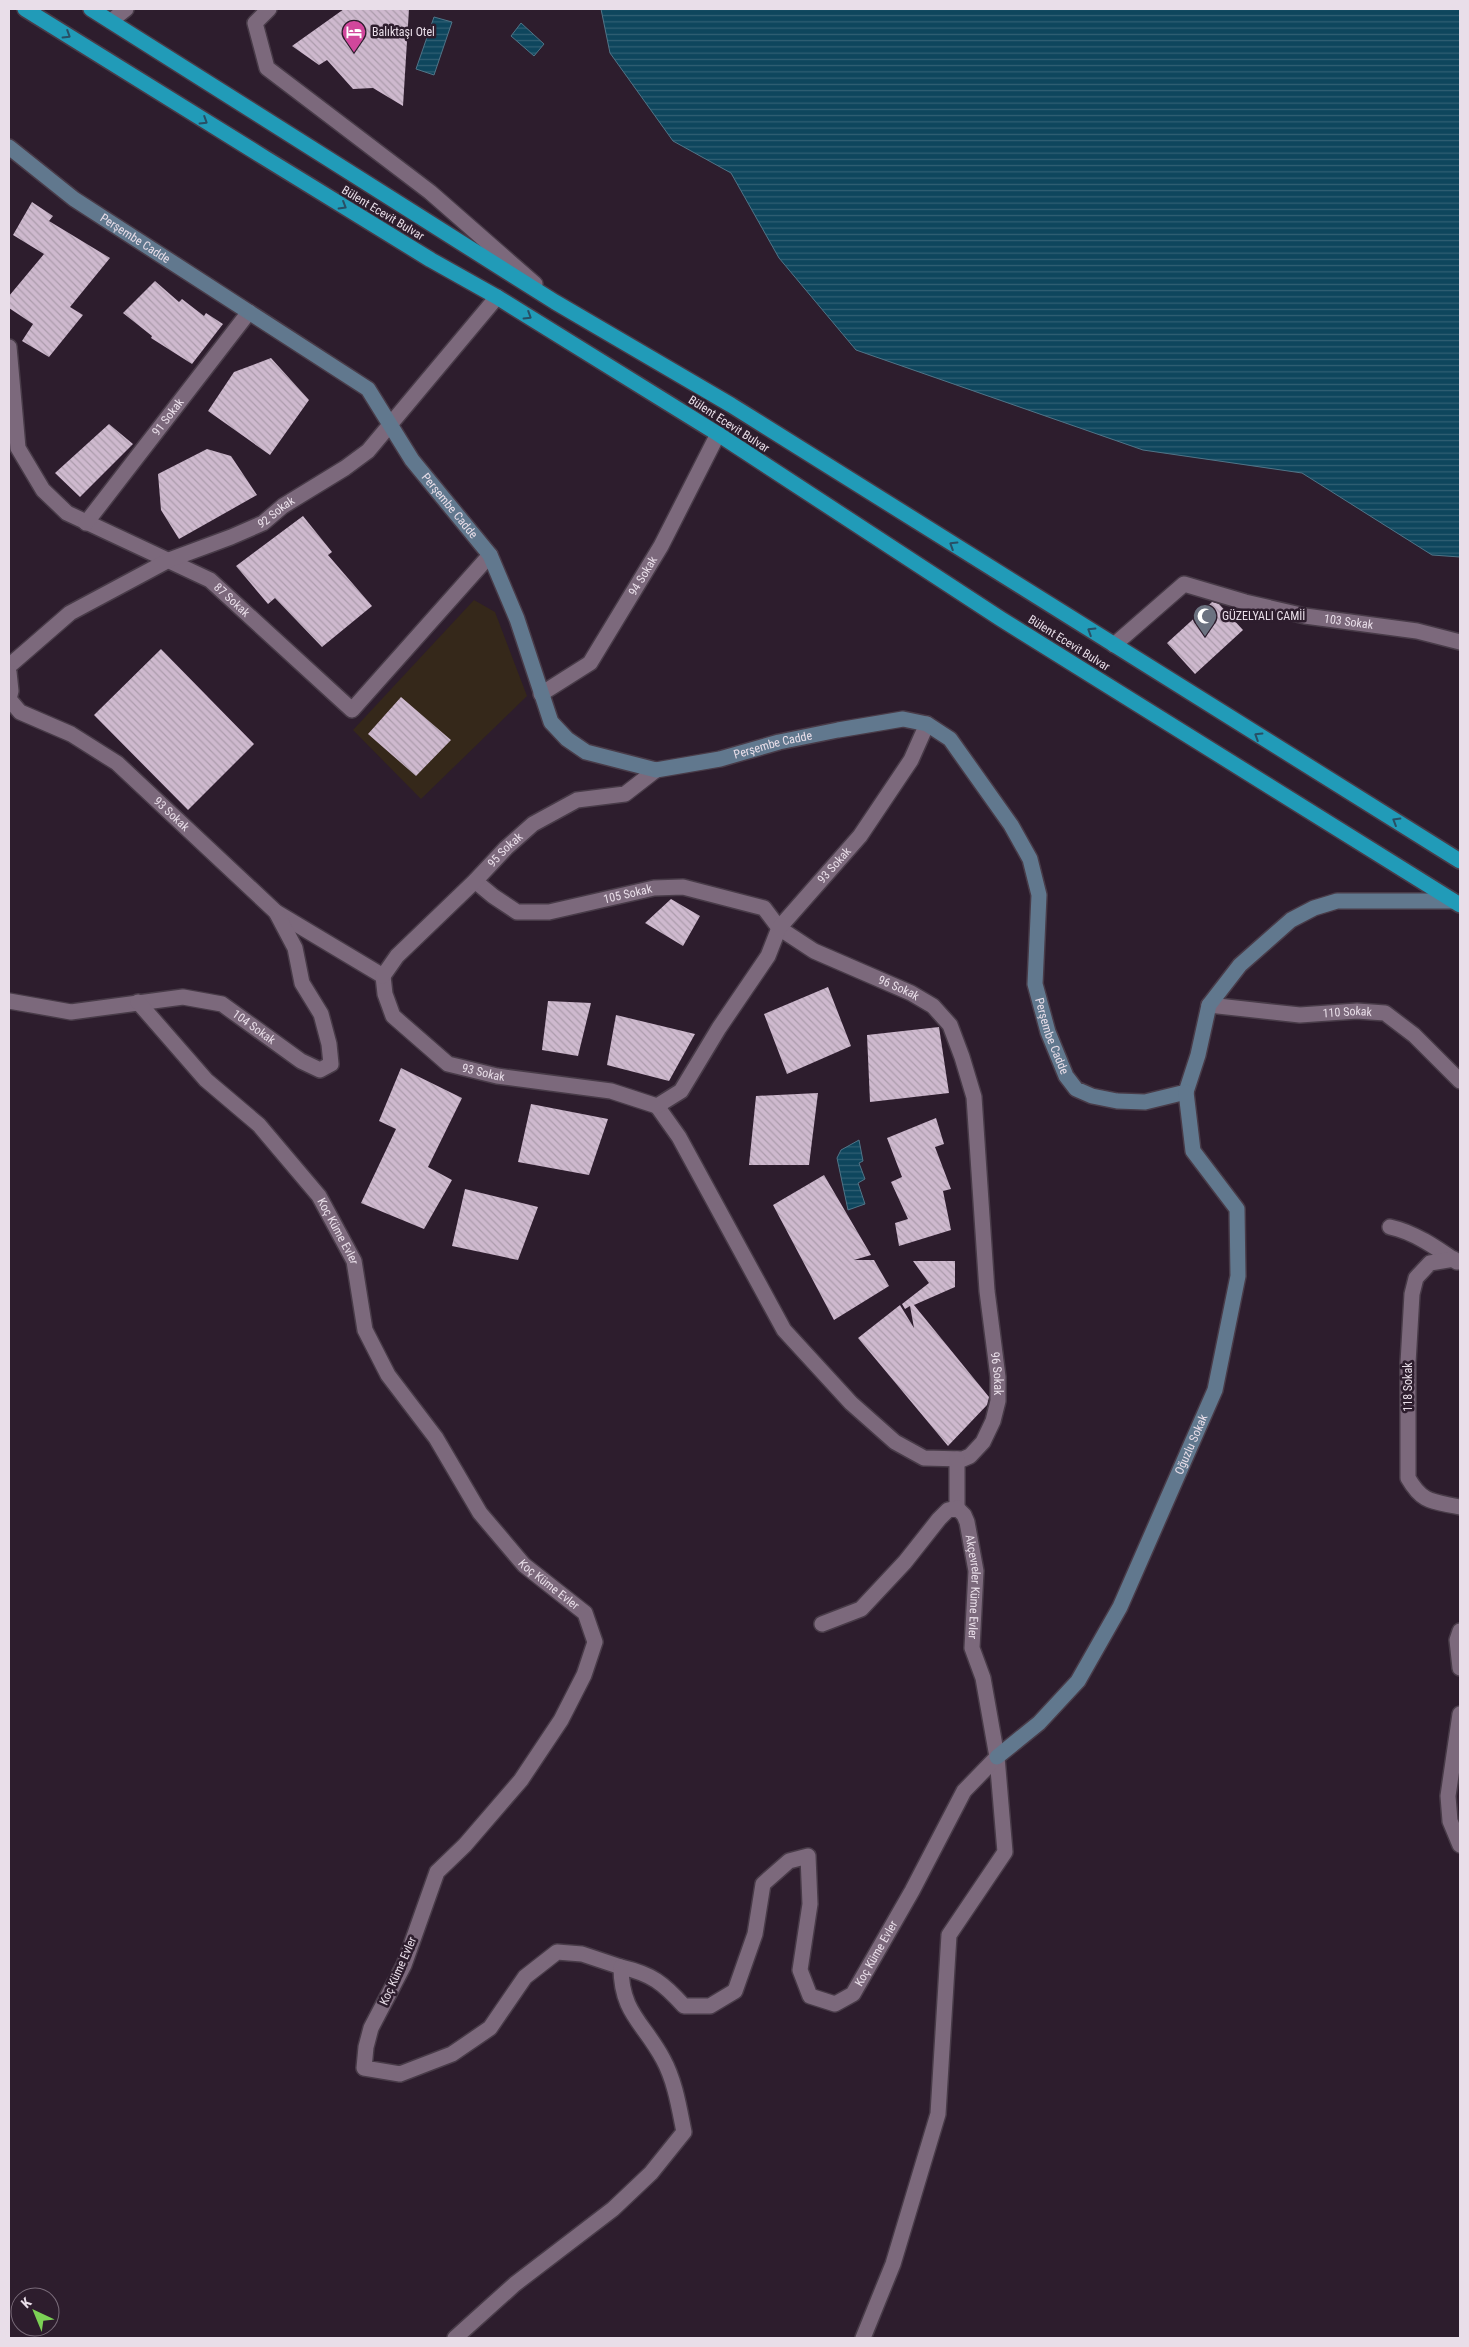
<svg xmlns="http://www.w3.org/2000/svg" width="1469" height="2347" viewBox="0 0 1469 2347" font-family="'Roboto Condensed',sans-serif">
  <defs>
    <pattern id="water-rules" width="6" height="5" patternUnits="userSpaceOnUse" patternTransform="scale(1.25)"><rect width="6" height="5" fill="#0e465d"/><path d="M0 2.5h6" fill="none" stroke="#316074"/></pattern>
    <pattern id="building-back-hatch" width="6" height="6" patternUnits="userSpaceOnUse" patternTransform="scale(1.25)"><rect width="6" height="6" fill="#ceb9ce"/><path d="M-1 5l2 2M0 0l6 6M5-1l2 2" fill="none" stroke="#ac9cac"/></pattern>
  </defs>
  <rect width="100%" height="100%" fill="#2d1d2d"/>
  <!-- education -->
  <path fill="#35281a" d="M474,600L495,612L527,696L421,799L353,730Z"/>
  <!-- water -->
  <path fill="url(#water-rules)" stroke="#507487" d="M601,9H1460V557L1432,555L1302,473L1143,450L856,350L779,258L731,173L673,141L610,53Z
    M434,17L452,22L434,75L416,69Z
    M521,23L544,44L534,56L511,36Z
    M859,1140L863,1161L859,1163L865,1179L858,1183L865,1204L848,1210L837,1158L841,1150Z"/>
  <!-- building -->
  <path fill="url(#building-back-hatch)" d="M344,9H409L403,106L373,88L353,89L327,60L319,65L292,46Z
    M32,202L53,216L49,221L110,258L70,307L83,315L49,357L22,341L33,324L9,308V296L44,254L13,235Z
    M155,281L179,302L182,299L204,316L206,313L223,324L192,364L151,338L152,336L123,313Z
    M271,358L309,400L270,455L208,411L234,372Z
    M109,424L133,444L80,497L55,473Z
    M207,449L231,456L257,495L179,539L161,510L158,474Z
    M303,516L332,552L328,555L372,606L322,647L275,598L268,604L236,566Z
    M1212,602L1219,604L1243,630L1195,674L1167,643Z
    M161,649L254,744L188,810L94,715Z
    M401,697L451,740L416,776L368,734Z
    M671,899L700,916L683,946L645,923Z
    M828,987L851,1046L787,1074L764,1014Z
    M548,1001L591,1003L578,1056L542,1050Z
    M616,1015L695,1034L669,1081L607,1065Z
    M939,1027L949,1093L870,1102L867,1035Z
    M401,1068L462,1098L428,1167L452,1180L424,1229L361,1203L396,1129L379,1121Z
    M818,1093L809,1165H749L756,1096Z
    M531,1104L608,1119L589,1175L518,1162Z
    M936,1118L944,1144L935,1147L951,1189L943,1191L951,1230L899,1246L895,1223L908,1219L891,1182L902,1177L887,1138Z
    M824,1175L871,1255L854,1260H874L889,1286L834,1320L773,1205Z
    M465,1189L538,1207L518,1260L452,1246Z
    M913,1261H955V1287L914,1305L989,1397L987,1405L948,1446L858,1338L900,1305L914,1328L910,1306L905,1309L902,1304L929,1283Z"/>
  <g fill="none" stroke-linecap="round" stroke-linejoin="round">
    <!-- street casing -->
    <g stroke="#483b48" stroke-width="18">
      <g id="street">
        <path d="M269,9L255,23L267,68L430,192L535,284"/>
        <path d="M111,21L126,9"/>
        <path id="s1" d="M9,347L18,448L43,490L67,513L210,580L352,710L490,555"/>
        <path id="s2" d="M86,523L249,312"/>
        <path id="s3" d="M1114,645L1184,584L1245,602L1305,616L1417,631L1460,642"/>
        <path id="s4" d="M9,666L70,613L169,560L231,537L263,523L283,506L345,468L368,451L497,297"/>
        <path id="s5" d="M9,672L11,691L9,699L20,712L71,734L117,763L276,912L383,976"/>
        <path id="s6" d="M541,694L590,663L661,546L718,434"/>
        <path id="s7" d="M475,881L493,896L517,912H549L654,888L683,887L764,908L779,928L814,951L911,993L933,1006L950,1025L962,1057L974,1097L987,1291L998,1377V1401L993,1421L983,1442L970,1456L963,1459L924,1458L895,1442L851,1403L784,1330L679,1137L657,1106"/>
        <path id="s8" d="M383,976L385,994L393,1016L448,1064L497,1076L611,1091L657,1106L681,1091L719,1028L768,956L779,928L860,836L911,760L927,724"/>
        <path id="s9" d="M383,976L397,956L475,881L506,848L533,824L577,800L625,794L656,770"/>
        <path id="s10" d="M9,1001L71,1012L183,997L222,1004L301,1061L320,1070L331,1064L329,1044L321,1014L302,983L295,948L276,912"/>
        <path id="s11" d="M138,1002L206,1080L259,1125L319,1196L354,1261L365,1330L388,1375L436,1438L480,1513L524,1565L585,1613L595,1642L584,1675L561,1720L521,1780L465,1845L437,1872L404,1965L371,2028L366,2047L364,2068L400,2074L452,2054L490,2028L525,1977L557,1952L582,1954L621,1967"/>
        <path id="s12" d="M1209,1005L1300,1015L1357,1011L1385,1013L1414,1035L1460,1081"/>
        <path d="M1390,1227C1414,1232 1437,1248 1457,1262"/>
        <path d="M1454,1259L1430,1263L1416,1278L1412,1294L1408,1363V1478C1423,1504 1433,1501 1460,1507"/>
        <path d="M957,1508V1459"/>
        <path id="s13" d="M822,1624L861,1609L905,1562L939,1519L948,1510L957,1508L964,1515L967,1522L976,1571L972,1648L983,1678L997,1757L1005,1852L949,1935L938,2114L893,2264L863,2338"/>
        <path d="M1460,1631L1457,1640L1460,1668"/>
        <path d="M1460,1714L1448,1796L1450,1821L1460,1845"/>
        <path id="s14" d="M455,2338L515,2284L613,2209L651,2173L684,2132C679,2107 675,2081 663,2059C644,2023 621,2013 621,1967C652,1974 663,1983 684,2006H710L735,1991L755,1934L763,1884L789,1861L808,1856L810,1904L800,1970L810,1996L835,2004L853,1994L912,1891L964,1791L997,1757"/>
      </g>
    </g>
    <!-- secondary casing -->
    <g stroke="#483b48" stroke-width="18">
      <g id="secondary">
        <path id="s15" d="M9,147L74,199L368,389L412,460L490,555L517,619L551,722L567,739L586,752L656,770L720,759L779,742L838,730L903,719L927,724L950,739L1011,825L1030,859L1039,895L1035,984L1048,1032L1066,1076L1076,1089L1092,1096L1117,1101L1145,1102L1186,1092L1198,1055L1209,1005L1240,965L1291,920L1314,908L1337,901H1453"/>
        <path id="s16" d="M997,1757L1039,1723L1078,1681L1120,1607L1215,1390L1238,1276L1237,1209L1193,1151L1186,1092"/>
      </g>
    </g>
    <!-- highway casing -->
    <g stroke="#483b48" stroke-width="18">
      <path id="highway" d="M25,9L265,158L431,260L497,297L718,434L1001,619L1460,905
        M91,9L555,302L731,405L1460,861"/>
    </g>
    <!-- street -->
    <use href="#street" stroke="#7c697c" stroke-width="15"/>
    <!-- secondary -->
    <use href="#secondary" stroke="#61788e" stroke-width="15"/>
    <!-- highway -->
    <use href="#highway" stroke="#219bb8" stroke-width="15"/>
  </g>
  <!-- one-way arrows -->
  <defs><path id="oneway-chevron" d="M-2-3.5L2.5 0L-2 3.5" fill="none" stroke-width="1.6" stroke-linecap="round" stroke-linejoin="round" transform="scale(1.25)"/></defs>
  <g stroke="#284f65">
    <use href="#oneway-chevron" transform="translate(67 35) rotate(32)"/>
    <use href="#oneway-chevron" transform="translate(204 121) rotate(32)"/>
    <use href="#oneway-chevron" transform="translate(343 206) rotate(31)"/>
    <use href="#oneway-chevron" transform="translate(528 316) rotate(32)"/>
    <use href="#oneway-chevron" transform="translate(953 545) rotate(-148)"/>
    <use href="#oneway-chevron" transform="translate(1091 631) rotate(-148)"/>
    <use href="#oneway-chevron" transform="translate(1258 736) rotate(-148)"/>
    <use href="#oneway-chevron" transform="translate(1396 821) rotate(-149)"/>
  </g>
  <!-- icons -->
  <defs>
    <g id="hotel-pin" transform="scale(1.25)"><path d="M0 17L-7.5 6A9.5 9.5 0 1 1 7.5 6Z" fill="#d1479c" stroke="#2d1d2d"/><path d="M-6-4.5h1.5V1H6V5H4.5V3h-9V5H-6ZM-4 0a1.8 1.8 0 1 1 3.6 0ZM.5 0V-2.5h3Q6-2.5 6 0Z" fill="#fff"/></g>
    <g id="mosque-pin" transform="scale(1.25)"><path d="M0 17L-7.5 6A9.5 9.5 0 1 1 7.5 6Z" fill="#6b7280" stroke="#2d1d2d"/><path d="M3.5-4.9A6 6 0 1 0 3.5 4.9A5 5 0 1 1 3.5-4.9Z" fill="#fff"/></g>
  </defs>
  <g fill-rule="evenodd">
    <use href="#hotel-pin" x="354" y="32"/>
    <use href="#mosque-pin" x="1205" y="616"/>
  </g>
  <g text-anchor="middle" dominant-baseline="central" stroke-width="5" stroke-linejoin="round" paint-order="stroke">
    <!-- poi labels -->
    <g font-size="12" fill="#e9dee9" stroke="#2d1d2d" text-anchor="start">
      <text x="372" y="32">Balıktaşı Otel</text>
      <text x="1222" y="616">GÜZELYALI CAMİİ</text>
    </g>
    <!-- street labels -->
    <g font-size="12" fill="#e9dee9" stroke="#2d1d2d">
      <text transform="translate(383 213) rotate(31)">Bülent Ecevit Bulvar</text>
      <text stroke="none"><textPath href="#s15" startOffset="156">Perşembe Cadde</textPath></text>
      <text stroke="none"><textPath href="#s2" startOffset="134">91 Sokak</textPath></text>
      <text transform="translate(729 424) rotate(33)">Bülent Ecevit Bulvar</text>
      <text stroke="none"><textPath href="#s15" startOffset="576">Perşembe Cadde</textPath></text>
      <text stroke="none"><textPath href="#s4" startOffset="311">92 Sokak</textPath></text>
      <text stroke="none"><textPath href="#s6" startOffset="160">94 Sokak</textPath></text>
      <text stroke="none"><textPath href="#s1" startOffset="371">87 Sokak</textPath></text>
      <text stroke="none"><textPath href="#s3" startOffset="262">103 Sokak</textPath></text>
      <text transform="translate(1069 643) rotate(32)">Bülent Ecevit Bulvar</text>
      <text stroke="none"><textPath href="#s15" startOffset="1056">Perşembe Cadde</textPath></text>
      <text stroke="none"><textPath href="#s5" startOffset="229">93 Sokak</textPath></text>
      <text stroke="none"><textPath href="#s9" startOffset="176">95 Sokak</textPath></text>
      <text stroke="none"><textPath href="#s8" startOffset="631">93 Sokak</textPath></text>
      <text stroke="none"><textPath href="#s7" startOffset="165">105 Sokak</textPath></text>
      <text stroke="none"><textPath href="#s7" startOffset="464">96 Sokak</textPath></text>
      <text stroke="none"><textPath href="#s12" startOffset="139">110 Sokak</textPath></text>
      <text stroke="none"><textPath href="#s10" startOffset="255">104 Sokak</textPath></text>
      <text stroke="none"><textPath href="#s15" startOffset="1566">Perşembe Cadde</textPath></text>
      <text stroke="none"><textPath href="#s8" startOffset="151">93 Sokak</textPath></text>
      <text stroke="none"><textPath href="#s11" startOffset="306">Koç Küme Evler</textPath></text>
      <text stroke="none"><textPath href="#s7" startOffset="882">96 Sokak</textPath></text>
      <text transform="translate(1408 1387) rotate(-90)">118 Sokak</text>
      <text stroke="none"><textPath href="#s16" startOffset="374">Oğuzlu Sokak</textPath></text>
      <text stroke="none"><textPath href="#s11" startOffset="726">Koç Küme Evler</textPath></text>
      <text stroke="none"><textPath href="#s13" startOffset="266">Akçevreler Küme Evler</textPath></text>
      <text stroke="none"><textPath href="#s14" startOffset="1021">Koç Küme Evler</textPath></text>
      <text transform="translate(398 1971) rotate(-66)">Koç Küme Evler</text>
    </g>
  </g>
  <!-- border -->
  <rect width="1469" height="2347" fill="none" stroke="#e9dee9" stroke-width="20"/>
  <!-- north arrow -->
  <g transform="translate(35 2312) rotate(316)"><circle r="24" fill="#2d1d2d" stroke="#786a78"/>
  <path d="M0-4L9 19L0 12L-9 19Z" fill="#7cd155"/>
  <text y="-8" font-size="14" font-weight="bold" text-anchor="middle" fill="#e9dee9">K</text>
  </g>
</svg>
